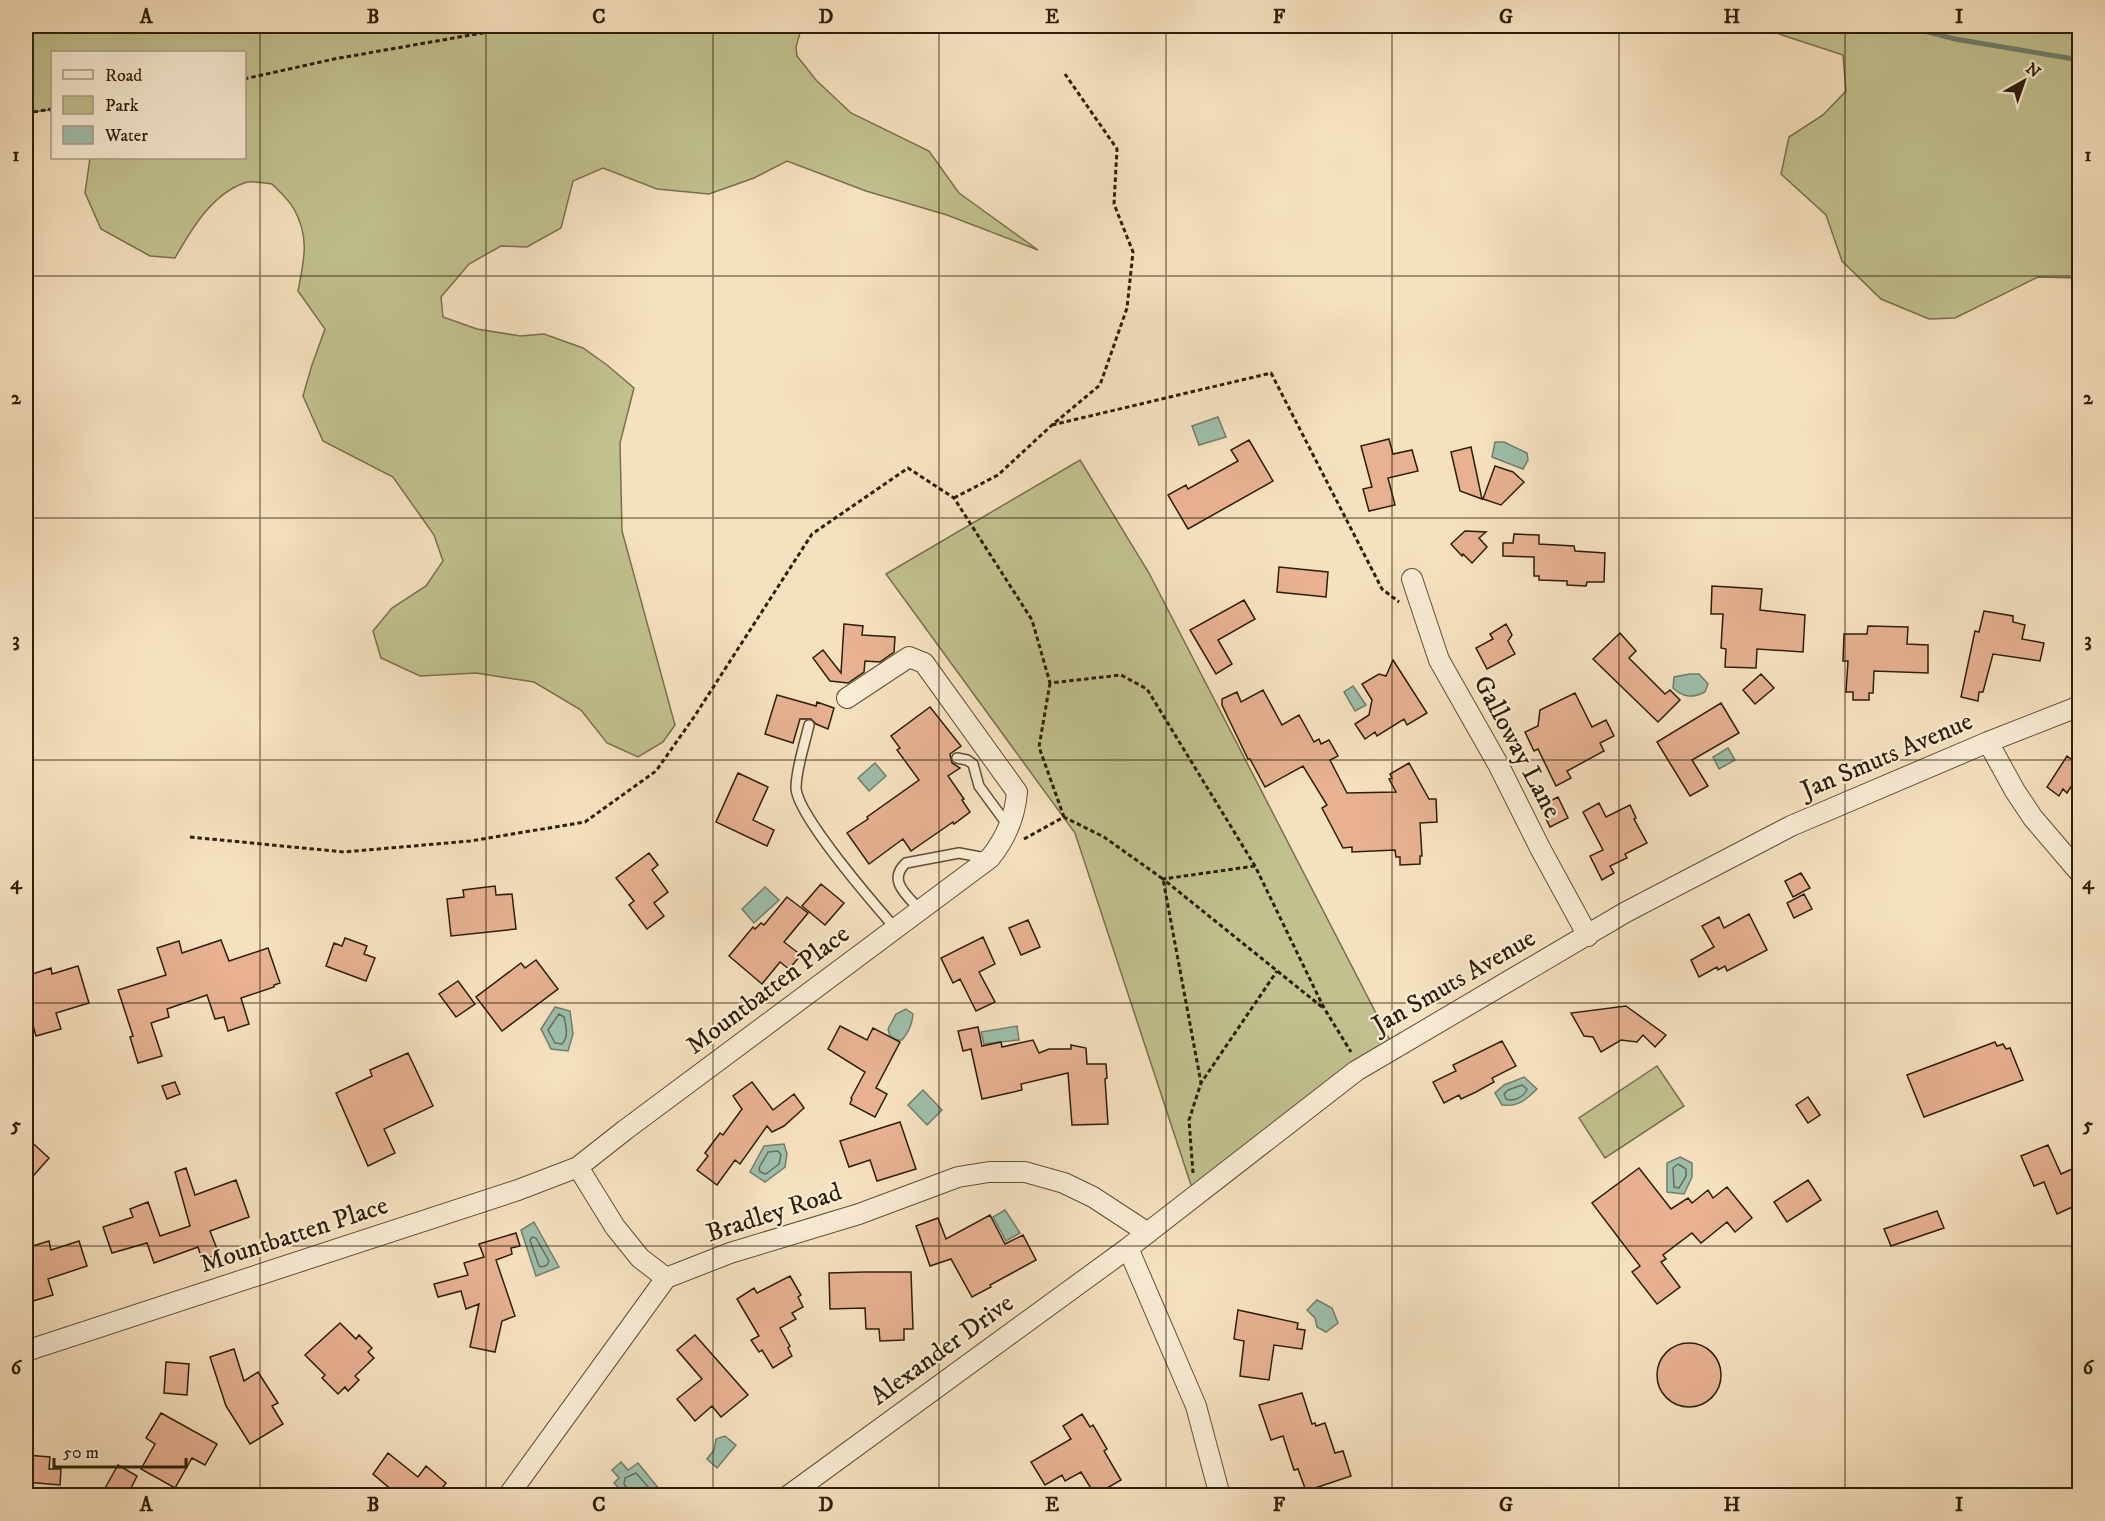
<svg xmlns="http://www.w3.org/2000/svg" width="2105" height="1521" viewBox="0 0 2105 1521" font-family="'IM FELL DW Pica',serif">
  <rect width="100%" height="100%" fill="#f6e1bf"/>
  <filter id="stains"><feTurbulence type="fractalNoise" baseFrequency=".00333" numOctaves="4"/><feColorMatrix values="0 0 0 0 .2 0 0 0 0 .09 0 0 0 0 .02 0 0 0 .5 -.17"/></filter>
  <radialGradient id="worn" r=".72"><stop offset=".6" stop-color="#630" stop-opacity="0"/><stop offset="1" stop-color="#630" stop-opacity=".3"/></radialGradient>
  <!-- green -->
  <path fill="#c1c18f" stroke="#78704c" stroke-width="1.5" d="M26,26H802L796,47L797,56L816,80L851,113L929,151L959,193L1038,250L947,215L866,191L787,161L754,178L709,194L657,189L603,168L573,181L561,228L527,247L501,246L469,264L441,297L443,317L477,329L520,336L544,334L583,348L607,365L634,388L620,443L622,531L675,725L663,742L638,757L607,743L581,710L534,682L476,673L420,676L381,658L373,631L392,608L426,586L443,561L434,535L393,477L323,441L303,396L312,365L325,329L298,291C304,260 310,238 294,209C289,200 279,191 272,184C264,183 251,180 244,183C211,195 191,230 175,258L150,256L101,229L85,193L90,158H244V52H52V113L49,110L26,113Z
    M1763,26H2079V278L2038,277L1955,318L1929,319L1881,299L1842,261L1826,215L1781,174L1789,137L1823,115L1846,91L1843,55L1782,35Z
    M1080,460L1149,573L1394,1048L1195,1197L1075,833L886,574Z
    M1657,1066L1684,1106L1605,1158L1579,1118Z"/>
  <!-- water -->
  <path fill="#9ebeab" stroke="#717e6a" stroke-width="1.5" d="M1218,417L1226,437L1199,445L1192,426Z
    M1495,442H1504L1527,453L1528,460L1523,469L1492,457Z
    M1690,674H1699L1708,684L1705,692C1693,698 1684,698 1673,688L1674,677Z
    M1353,686L1366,705L1355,711L1344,692Z
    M1728,748L1735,760L1719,769L1713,757Z
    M875,763L886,776L869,791L858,778Z
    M765,887L779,900L754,923L742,909Z
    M555,1007L570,1011L573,1034L568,1051L551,1049L541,1029Z
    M906,1009L913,1014C912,1025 909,1031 902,1040H897L890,1036L888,1029L896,1014Z
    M1017,1026L1019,1040L984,1044L981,1032Z
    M1524,1077L1537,1089C1526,1100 1518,1107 1502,1105L1495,1093L1504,1085Z
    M923,1090L942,1110L927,1125L908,1105Z
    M784,1144L787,1154L785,1167L765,1182L750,1172L764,1146Z
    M1680,1157L1692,1163V1177L1684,1194L1667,1192V1163Z
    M1005,1210L1020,1233L1006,1241L993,1217Z
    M534,1222L559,1267L536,1276L521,1230Z
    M1317,1300L1332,1308L1338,1323L1326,1332L1317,1327L1315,1318L1307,1310Z
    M725,1436L736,1445L717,1468L707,1459L714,1450L716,1439Z
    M621,1462L628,1470L638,1463L664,1495H625L614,1483L619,1478L612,1470Z"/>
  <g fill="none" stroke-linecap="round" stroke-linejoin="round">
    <!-- shore -->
    <path stroke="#666e5a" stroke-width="1.5" d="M559,1014L564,1017C566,1026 569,1037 562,1044L555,1043L548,1030Z
      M1522,1085L1527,1089C1524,1097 1514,1102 1506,1099L1504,1094L1508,1090Z
      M778,1151L781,1155L779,1164L766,1174L760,1172L759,1168L768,1152Z
      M1678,1164L1686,1169V1176L1679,1188L1674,1187L1673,1168Z
      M532,1237L536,1238L549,1261L547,1265L542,1267L539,1266L530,1240Z
      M629,1496V1491L624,1484L625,1478L636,1473L656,1496"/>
    <!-- stream -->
    <path stroke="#717e6a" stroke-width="5" d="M1905,26L1955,39L2080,60
      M26,34L42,26"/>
  </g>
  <!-- building -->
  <path fill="#e7b192" stroke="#2e1e09" stroke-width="1.5" d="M1389,439L1393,454L1412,450L1418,471L1388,478L1395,505L1369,511L1363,489L1372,487L1361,446Z
    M1249,440L1273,481L1188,529L1168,495L1186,485L1188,489L1238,461L1231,450Z
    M1471,447L1482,499L1460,491L1451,452Z
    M1495,466L1513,472L1524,482L1501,505L1483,499Z
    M1465,531L1486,532L1479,538L1487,547L1472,563L1463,554L1462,556L1451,544Z
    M1514,534L1539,535V544L1574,546L1575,551L1605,553L1604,582H1587L1586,586L1567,585V581L1539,580V576H1534V557L1503,556V543H1513Z
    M1279,567L1328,572L1326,597L1277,592Z
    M1712,586L1762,589L1760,610L1805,615L1803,652L1757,649L1756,668L1725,667L1726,649L1721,648L1723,614H1711Z
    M1244,600L1255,619L1218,640L1232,664L1216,674L1190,630Z
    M1984,611L2013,616V622L2025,625L2022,639L2044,643L2040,661L1993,654L1983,692H1979L1978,701L1961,697L1975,631L1979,632Z
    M844,624L863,626L862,635L895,637L894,652L880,662L865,661L864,672L848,683L830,681L813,658L823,650L841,673Z
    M1506,624L1512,635L1508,641L1515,654L1487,669L1476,648L1493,639L1490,634Z
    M1868,626L1908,627L1907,644L1928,645V673L1874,671L1873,693H1869V700H1853V692H1846L1848,661H1843L1844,634H1867Z
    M1620,633L1636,651L1629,658L1665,694L1670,690L1680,700L1658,722L1593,659Z
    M1393,660L1427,713L1407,725L1404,719L1377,736L1375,732L1365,739L1355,724L1369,715L1372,700L1362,684L1379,674L1386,676Z
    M1761,674L1774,688L1755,704L1743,690Z
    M1263,690L1282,725L1299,715L1314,742L1319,739L1321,744L1329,740L1338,756L1330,760L1347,793L1396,792L1389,779L1392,778L1390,774L1409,763L1429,799H1436L1437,822L1420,823L1422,856H1420V864L1400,865V857H1396L1395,850L1352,852V847L1343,848L1322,808L1327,805L1303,766L1265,787L1250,759H1248L1222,705V699L1237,692L1241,702Z
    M1575,693L1592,727L1606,720L1614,736L1600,743L1604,751L1567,771L1571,778L1556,786L1538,749L1534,751L1525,732L1538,726L1540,710Z
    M777,695L816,706L817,702L834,708L828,729L816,724L811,719H800L793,743L765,734Z
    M1721,703L1739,733L1692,760L1708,786L1690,796L1657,742Z
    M930,707L961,746L950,754L952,763L960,768L948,776L964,799L962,800L970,812L954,824L953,822L911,851L903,839L869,864L847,833L868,819L867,817L919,780L897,750L900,748L891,736Z
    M2067,756L2079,765V774L2067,793L2063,789L2059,796L2047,787Z
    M738,773L768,787L753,820L774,830L767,846L716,822Z
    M1558,797L1568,818L1550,827L1540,806Z
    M1599,803L1606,817L1630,805L1636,818L1634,819L1647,843L1625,854L1627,858L1610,866L1614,873L1602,880L1590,856L1603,850L1583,812Z
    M649,853L658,865L652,870L668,892L654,903L664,916L647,929L629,905L634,901L616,878Z
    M1801,873L1810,888L1793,897L1785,881Z
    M821,884L844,903L825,925L802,906Z
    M495,886L496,895L512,894L516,929L451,936L447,899L464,897L463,890Z
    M1804,894L1812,909L1794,918L1787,903Z
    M787,897L808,913L784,942L801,955L789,969L780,962L762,984L729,956L753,927L755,929L761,923L764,925Z
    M1749,914L1767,950L1727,971L1725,966L1718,970L1717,967L1699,977L1691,960L1714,947L1702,926L1719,917L1724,928Z
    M1028,920L1040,947L1021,955L1009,928Z
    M983,937L995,964L979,972L995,1002L976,1011L960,979L953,983L941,958Z
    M345,938L367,946L364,954L375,958L366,981L326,966L334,943L342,946Z
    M221,940L229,961L268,948L280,983L274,985V987L241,998L249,1024L228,1031L224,1017L215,1019L207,995L167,1009L169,1017L151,1023L162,1056L138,1063L130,1037L133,1036L118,990L166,975L157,948L179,941L182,953Z
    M536,960L558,989L502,1031L476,997L521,963L525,968Z
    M78,966L89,1003L56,1013L61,1029L36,1036L26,1001V976L51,968L52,974Z
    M458,981L475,1004L456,1017L439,994Z
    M1626,1006L1666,1035L1655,1047L1643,1035L1637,1042L1621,1040L1601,1052L1593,1037L1584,1036L1571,1013Z
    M840,1026L867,1040L873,1028L900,1042L876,1088L887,1094L875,1117L850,1104L852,1099L851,1098L865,1072L828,1049Z
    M978,1027L982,1046L1001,1042L1002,1047L1033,1040L1039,1053L1049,1049H1071V1045L1086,1048L1087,1064H1106L1107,1078L1105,1079L1108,1124L1072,1125L1068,1073L1021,1084L1022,1090L982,1099L971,1049L963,1051L958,1031Z
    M1502,1041L1516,1066L1492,1078L1494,1082L1476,1092L1461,1099L1459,1095L1444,1103L1433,1082L1456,1071L1453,1065Z
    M1995,1042L1997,1046L2003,1044L2006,1049L2010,1048L2023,1080L1924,1117L1907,1075Z
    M408,1053L433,1106L384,1129L395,1153L368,1166L336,1093L372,1076L370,1070Z
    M175,1082L180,1094L167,1099L162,1086Z
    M752,1082L773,1110L794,1094L804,1108L784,1126L772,1132L767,1126L740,1164L735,1160L717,1185L697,1170L708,1156L705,1153L720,1133L723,1135L742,1109L733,1096Z
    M1808,1097L1820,1115L1808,1123L1796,1105Z
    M900,1122L916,1169L877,1181L870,1160L849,1167L840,1141Z
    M26,1137L49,1158L26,1184Z
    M2048,1145L2061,1174L2079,1166V1204L2057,1214L2044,1182L2034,1186L2021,1156Z
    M186,1168L195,1195L236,1180L249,1217L210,1231L219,1254L202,1260L198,1247L154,1263L147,1243L112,1253L103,1227L133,1217L130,1209L148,1202L160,1236L190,1226L175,1172Z
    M1639,1168L1671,1209L1688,1198L1692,1203L1708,1190L1713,1198L1727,1187L1752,1218L1735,1232L1727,1222L1701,1243L1692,1233L1663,1255L1666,1259L1661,1262L1680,1287L1657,1304L1632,1272L1640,1266L1592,1203Z
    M1808,1180L1821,1200L1787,1222L1774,1202Z
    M1937,1211L1944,1228L1891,1246L1884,1229Z
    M990,1215L1005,1244L1023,1235L1036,1260L990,1285L991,1287L972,1297L951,1259L930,1266L916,1226L938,1218L946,1239Z
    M516,1233L520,1246L511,1248L512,1254L496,1260L515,1316L502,1321L495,1352L470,1347L479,1304L466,1309L461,1291L438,1297L434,1284L468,1275L464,1263L484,1257L479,1244Z
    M49,1241L51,1250L79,1241L87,1266L48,1279L53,1295L33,1301L26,1279V1248Z
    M864,1272H911L913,1329H904V1340L880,1341L879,1329H866L865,1308L830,1309L829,1273Z
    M790,1276L801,1295L798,1297L803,1307L792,1313L796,1319L780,1328L790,1346L788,1348L792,1356L773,1368L762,1350L759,1352L751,1340L759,1336L737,1299L754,1288L757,1293Z
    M1238,1310L1298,1323L1297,1329L1305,1330L1302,1349L1274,1345L1269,1380L1240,1376L1244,1341L1234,1339Z
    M340,1323L356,1339L359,1335L372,1348L368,1352L374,1358L355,1376L359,1380L348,1391L345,1387L338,1394L322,1378L325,1375L305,1355Z
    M695,1335L748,1395L721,1417L712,1406L695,1421L677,1399L702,1379L677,1350Z
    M1657 1375a32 32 0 1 1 64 0a32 32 0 1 1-64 0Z
    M234,1349L244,1381L258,1372L278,1403L272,1406L283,1424L250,1444L226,1406L210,1357Z
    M166,1362L189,1364L187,1395L164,1393Z
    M1302,1393L1312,1424L1315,1423L1316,1426L1325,1423L1335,1453L1343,1451L1351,1476L1306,1491L1298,1469L1294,1470L1283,1436L1271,1440L1259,1405Z
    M161,1413L217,1444L205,1465L192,1458L175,1488L141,1469L155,1444L146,1438Z
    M1082,1414L1090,1427L1093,1425L1107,1449L1104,1451L1121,1480L1095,1495L1081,1472L1065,1481L1062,1475L1045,1485L1031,1462L1071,1439L1063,1426Z
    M388,1453L418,1477L426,1466L446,1483L436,1496H399L373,1474Z
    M26,1455L50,1457L49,1469H61L60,1485L26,1482Z
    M118,1465L137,1476L127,1496H113L104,1490Z"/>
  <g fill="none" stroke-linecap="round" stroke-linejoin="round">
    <!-- lane casing -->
    <g stroke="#604f36" stroke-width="12">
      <path id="lane" d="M809,725C805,743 796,769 796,788C797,815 875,905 896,929
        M957,758L967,760L973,764L979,786L1009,827
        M921,911C909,897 886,881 906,863L959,853L986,858"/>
    </g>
    <!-- street casing -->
    <g stroke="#604f36" stroke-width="22">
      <path id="street" d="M1412,579L1439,660L1499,766L1540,848L1588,936
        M1988,742L2015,791L2033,818L2080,873
        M578,1167L615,1227L640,1258L666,1278
        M26,1351L518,1190L578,1167L625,1130L990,858C1006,838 1015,818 1017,792L924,663L909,657L847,698
        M508,1496L666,1278L730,1253L859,1214L958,1177L989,1172H1025L1064,1183L1093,1197L1148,1233
        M788,1496L1128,1248
        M1220,1496L1196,1406L1128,1248L1356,1071L1626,912L1791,826L1988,742L2080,706"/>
    </g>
    <!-- path -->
    <path stroke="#2e1e09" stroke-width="3" stroke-dasharray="4.5 3" stroke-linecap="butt" d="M244,79L334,59L522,26
      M26,113L52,109
      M1052,425L1271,373L1382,589L1399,602
      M954,498L998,475L1052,425L1100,385L1127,308L1133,252L1114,204L1117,149L1065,74
      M1050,683L1039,747L1064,817
      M190,837L344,852L470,841L585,822L656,771L694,717L812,534L908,468L954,498L1032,620L1050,683L1121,675L1147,689L1255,866L1324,1008L1351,1052
      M1024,839L1064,817L1104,837L1163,879L1201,1083
      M1255,866L1163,879L1322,1007
      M1193,1173L1189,1120L1201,1083L1277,971"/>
    <!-- lane -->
    <use href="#lane" stroke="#f9ecd5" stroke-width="9"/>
    <!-- street -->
    <use href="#street" stroke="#f9ecd5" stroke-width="20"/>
  </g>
  <!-- grid -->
  <path fill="none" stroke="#2e1e09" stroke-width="1.5" stroke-opacity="0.55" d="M260,26V1496M486,26V1496M713,26V1496M939,26V1496M1166,26V1496M1392,26V1496M1619,26V1496M1845,26V1496M26,276H2080M26,518H2080M26,760H2080M26,1003H2080M26,1246H2080"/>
  <g text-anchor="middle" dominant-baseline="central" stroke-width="4.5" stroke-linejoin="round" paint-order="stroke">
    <!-- street labels -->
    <g font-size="26" fill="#2e1e09" stroke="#f9ecd5">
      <text transform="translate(1517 747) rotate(62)">Galloway Lane</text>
      <text transform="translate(1887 756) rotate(-23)">Jan Smuts Avenue</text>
      <text transform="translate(1454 982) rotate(-30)">Jan Smuts Avenue</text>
      <text transform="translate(768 990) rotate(-37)">Mountbatten Place</text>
      <text transform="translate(774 1213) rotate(-18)">Bradley Road</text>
      <text transform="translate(294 1235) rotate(-18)">Mountbatten Place</text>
      <text transform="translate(942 1350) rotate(-36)">Alexander Drive</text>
    </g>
  </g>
  <!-- margin -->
  <rect width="2105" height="1521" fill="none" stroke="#f6e1bf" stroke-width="66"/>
  <!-- legend -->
  <rect x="51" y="51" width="195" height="108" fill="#f9ecd5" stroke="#a89a83" stroke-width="1.5"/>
  <rect x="63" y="70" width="30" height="9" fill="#f9ecd5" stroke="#a89a83" stroke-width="1.5"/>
  <text x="105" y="81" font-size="18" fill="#2e1e09">Road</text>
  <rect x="63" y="96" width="30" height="18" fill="#c1c18f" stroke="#a89a83" stroke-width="1.5"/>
  <text x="105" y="111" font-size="18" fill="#2e1e09">Park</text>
  <rect x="63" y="126" width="30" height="18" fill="#9ebeab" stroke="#a89a83" stroke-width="1.5"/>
  <text x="105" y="141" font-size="18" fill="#2e1e09">Water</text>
  <!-- north arrow -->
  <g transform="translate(2024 81) rotate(40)" stroke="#f9ecd5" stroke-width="4.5" paint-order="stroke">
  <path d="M0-4.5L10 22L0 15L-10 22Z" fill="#2e1e09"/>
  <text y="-9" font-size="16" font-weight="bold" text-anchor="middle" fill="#2e1e09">N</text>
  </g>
  <!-- scale -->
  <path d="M54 1458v9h132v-9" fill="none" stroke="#2e1e09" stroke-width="3"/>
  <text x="63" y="1458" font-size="18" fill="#2e1e09" stroke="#f9ecd5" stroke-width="4.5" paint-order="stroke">50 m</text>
  <rect x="33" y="33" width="2039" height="1455" fill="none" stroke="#2e1e09" stroke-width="2"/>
  <g font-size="20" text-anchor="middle" font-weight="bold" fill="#2e1e09">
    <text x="146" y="23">A</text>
    <text x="373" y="23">B</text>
    <text x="599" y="23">C</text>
    <text x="826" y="23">D</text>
    <text x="1052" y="23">E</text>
    <text x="1279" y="23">F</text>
    <text x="1506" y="23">G</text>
    <text x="1732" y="23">H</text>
    <text x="1959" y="23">I</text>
    <text x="16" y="161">1</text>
    <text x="2088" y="161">1</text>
    <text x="16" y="404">2</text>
    <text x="2088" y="404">2</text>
    <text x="16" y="646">3</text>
    <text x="2088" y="646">3</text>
    <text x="16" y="889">4</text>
    <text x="2088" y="889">4</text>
    <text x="16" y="1131">5</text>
    <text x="2088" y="1131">5</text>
    <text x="16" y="1374">6</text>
    <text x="2088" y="1374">6</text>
    <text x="146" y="1511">A</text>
    <text x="373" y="1511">B</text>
    <text x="599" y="1511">C</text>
    <text x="826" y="1511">D</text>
    <text x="1052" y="1511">E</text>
    <text x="1279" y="1511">F</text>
    <text x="1506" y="1511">G</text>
    <text x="1732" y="1511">H</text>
    <text x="1959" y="1511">I</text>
  </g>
  <rect width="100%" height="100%" filter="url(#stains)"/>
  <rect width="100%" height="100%" fill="url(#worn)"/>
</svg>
